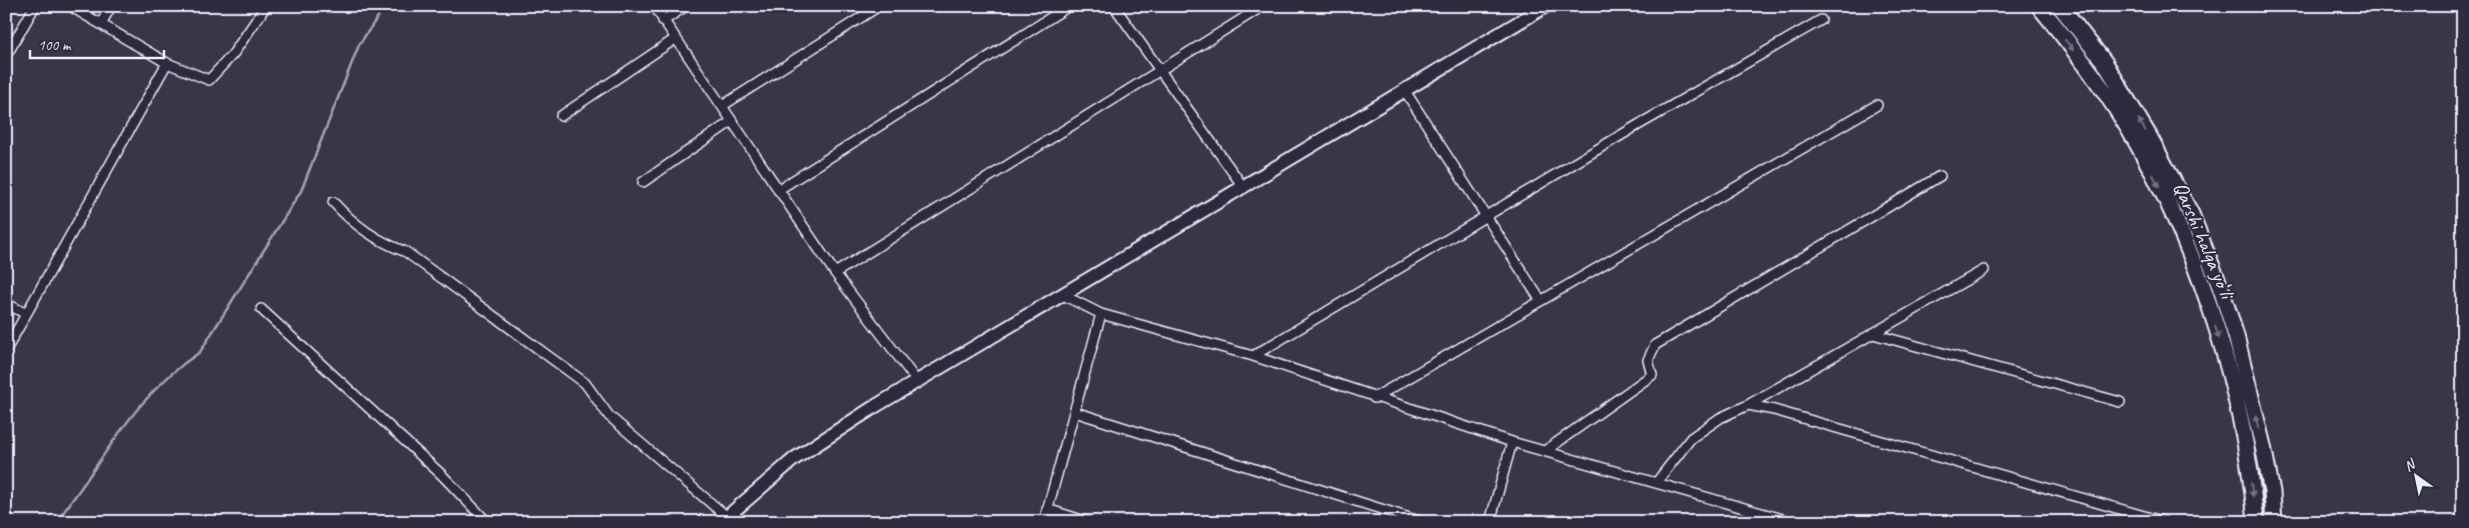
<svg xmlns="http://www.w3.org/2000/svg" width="2469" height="528" viewBox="0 0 2469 528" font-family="Caveat,sans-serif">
  <rect width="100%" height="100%" fill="#3a3648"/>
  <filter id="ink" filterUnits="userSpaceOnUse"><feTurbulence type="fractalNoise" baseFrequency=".02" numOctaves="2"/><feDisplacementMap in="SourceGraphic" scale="10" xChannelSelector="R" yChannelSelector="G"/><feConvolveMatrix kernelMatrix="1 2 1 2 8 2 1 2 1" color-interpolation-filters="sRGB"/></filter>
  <g filter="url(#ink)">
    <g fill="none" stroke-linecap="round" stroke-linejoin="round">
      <!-- stream -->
      <path stroke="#a2a6b1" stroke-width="2.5" d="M56,522C104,461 132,397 200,352L301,191L359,45L385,6"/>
      <!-- minor casing -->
      <g stroke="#e8f1f8" stroke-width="12">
        <path id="minor" d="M654,6L835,273L916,380
          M1114,6L1244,188
          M663,21L686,6
          M101,24L111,6
          M6,56L35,6
          M167,63L209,80L233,54L266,6
          M1405,91L1541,301
          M722,106L879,6
          M561,116L675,39
          M643,182L732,121
          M778,190L1069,6
          M333,202C355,226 377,241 406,252L585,383L609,416L727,517L738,522
          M835,273L1263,6
          M6,303L26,314
          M261,309L442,475L487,522
          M1101,314L1253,356L1512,442L1793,522
          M1873,334L2120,402
          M6,350L167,63L70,6
          M1253,356L1633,128L1821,20
          M1374,398L1877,105
          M1748,405L1984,270
          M1075,412L1422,522
          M1545,451L1652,375L1648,360L1655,345L1940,176
          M1656,483L1691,438L1720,418L1748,405L1774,410L2165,522
          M1047,509L1088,522
          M1044,522L1101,314L1063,295
          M1490,522L1512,442"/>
      </g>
      <!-- secondary casing -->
      <g stroke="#e8f1f8" stroke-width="16">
        <path id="secondary" d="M721,522L794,459L874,407L1546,6"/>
      </g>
      <!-- trunk casing -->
      <g stroke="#e8f1f8" stroke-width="19">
        <path id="trunk" d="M2039,6C2075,50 2110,95 2138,145C2202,259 2244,392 2256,522
          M2060,6L2105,63L2149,136L2191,214L2221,289L2236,336L2263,446L2272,492L2274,522"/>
      </g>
      <!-- minor -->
      <use href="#minor" stroke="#2f2a3d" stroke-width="9"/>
      <!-- secondary -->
      <use href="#secondary" stroke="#2f2a3d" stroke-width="12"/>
      <!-- trunk -->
      <use href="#trunk" stroke="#2f2a3d" stroke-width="15"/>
    </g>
    <!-- one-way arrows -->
    <defs><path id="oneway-solid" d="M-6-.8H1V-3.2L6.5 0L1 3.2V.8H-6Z" transform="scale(1.25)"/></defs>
    <g fill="#70707e">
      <use href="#oneway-solid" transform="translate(2069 45) rotate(52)"/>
      <use href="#oneway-solid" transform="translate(2142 125) rotate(-121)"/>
      <use href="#oneway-solid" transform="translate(2156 181) rotate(64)"/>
      <use href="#oneway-solid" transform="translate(2217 332) rotate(72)"/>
      <use href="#oneway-solid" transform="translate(2257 422) rotate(-104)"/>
      <use href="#oneway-solid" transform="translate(2252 490) rotate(82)"/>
    </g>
  </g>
  <g text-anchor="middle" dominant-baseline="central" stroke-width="4" stroke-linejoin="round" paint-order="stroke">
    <!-- street labels -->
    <g font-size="21" fill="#e8f1f8" stroke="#2f2a3d">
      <text transform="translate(2204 240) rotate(67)">Qarshi halqa yoʻli</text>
    </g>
  </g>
  <!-- margin -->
  <rect width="2469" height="528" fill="none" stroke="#2f2a3d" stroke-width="25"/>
  <rect x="12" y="12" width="2444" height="503" fill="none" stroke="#e8f1f8" stroke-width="2" filter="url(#ink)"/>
  <!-- north arrow -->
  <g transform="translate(2416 476) rotate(327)" stroke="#2f2a3d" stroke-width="4" paint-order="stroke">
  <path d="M0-4L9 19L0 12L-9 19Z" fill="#e8f1f8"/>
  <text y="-8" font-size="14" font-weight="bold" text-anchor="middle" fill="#e8f1f8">N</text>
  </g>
  <!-- scale -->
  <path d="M30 50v8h134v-8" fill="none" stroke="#e8f1f8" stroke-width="2.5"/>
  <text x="38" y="50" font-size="15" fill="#e8f1f8" stroke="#2f2a3d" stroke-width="4" paint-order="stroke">100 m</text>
</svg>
